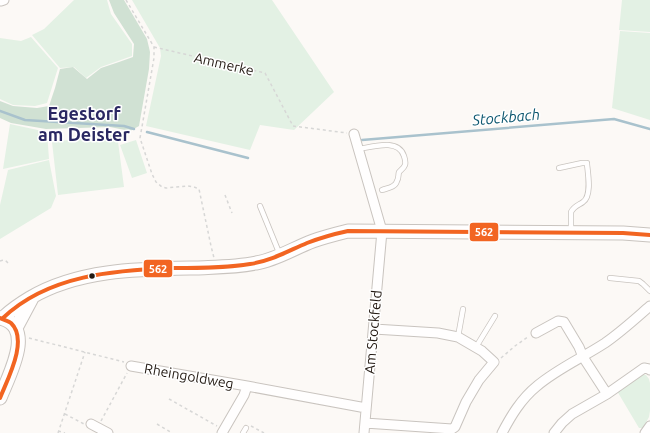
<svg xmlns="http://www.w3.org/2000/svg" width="650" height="433" viewBox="0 0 650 433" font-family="Ubuntu,sans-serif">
  <rect width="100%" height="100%" fill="#fcf9f6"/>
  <!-- green -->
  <path fill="#e3f1e4" d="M74,0H107L111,14L132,44V56L101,67L86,78L74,67L60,68L32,35L44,29Z
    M132,0H272L334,92L294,130L260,125L250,150L146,126L161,56L160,48Z
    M622,0H650V32L619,30Z
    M620,31L650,33V120L612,108Z
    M31,37L58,68L47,103L35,106L13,105L0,99V38L21,41Z
    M10,124L47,132L49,159L3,169Z
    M117,134L124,187L58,195L52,142Z
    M136,140L147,173L132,178L120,145Z
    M49,160L56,196L51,208L0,239V205L8,170Z
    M642,374L646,375L649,379L650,383V411L649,417L643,428H639L617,391Z"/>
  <!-- forest -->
  <path fill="#d0e1d3" d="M109,0H124L147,39L150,52L149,69L139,126L130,131L110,127L46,129L11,123L0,118V101L13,106L37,108L49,106L55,88L60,69L73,67L87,79L101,68L119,62L133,57L134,44L114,13Z"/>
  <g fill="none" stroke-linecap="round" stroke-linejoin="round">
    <!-- stream -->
    <path stroke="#a9c2cd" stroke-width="2.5" d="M0,111L25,120L124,126L134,129
      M147,132L248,158
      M362,140L614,119L650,129"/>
    <!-- service casing -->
    <g stroke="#c9c4bf" stroke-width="6">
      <path id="service" d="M359,149C372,147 398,138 404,156C405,159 406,162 405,165C404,168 401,170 399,172C398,175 399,178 397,181C395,188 387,188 382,190
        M559,168L582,163H587V164C588,174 592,196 583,202C579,205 574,206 571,212V232
        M260,206L280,255
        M610,278L639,281L643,284L650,291
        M458,337L463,309
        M476,347L495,316
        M243,433L246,428"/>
    </g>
    <!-- minor casing -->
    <g stroke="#c9c4bf" stroke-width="11">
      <path id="minor" d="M1,1L4,0
        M354,134L382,231L364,433
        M536,333L558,321L564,322L579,347L583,357L607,394
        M131,366L247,386
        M365,423L452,429L455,427L466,402L479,380L494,362L482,351L458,337L438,333L374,329
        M91,424L108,433
        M222,433L244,395L247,386L366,408
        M502,433C511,416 521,399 537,386C557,369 582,358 605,343C621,332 635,319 650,306
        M554,433L562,423L572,414L607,394L644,368L649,369L650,370
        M645,433L650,426"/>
    </g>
    <!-- secondary casing -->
    <g stroke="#c9c4bf" stroke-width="15">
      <path id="secondary" d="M0,318C37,326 8,377 0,398
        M3,318C11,310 20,304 30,298C79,269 140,269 196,268C216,267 236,267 256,263C276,260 294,248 313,241C324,237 336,234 348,231L623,233L650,235
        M16,328L32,298"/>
    </g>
    <!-- path -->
    <path stroke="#d7d7d6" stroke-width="1.5" stroke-dasharray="3 3" stroke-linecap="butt" d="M126,0L154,47V58L140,138L152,174L156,182L162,187L166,188L188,186L194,187L199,189L211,246L214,258
      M154,47L265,73L293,126L347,133
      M225,195L232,213
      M0,261C5,259 6,261 10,265
      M29,338L124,362
      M501,358L515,346L529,336
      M169,399L217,426
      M65,414L84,424
      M101,421L127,373
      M157,424L172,433
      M251,426L264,433
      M58,431L65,433
      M58,433L85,352"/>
    <!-- service -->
    <use href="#service" stroke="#fffefe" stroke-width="4.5"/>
    <!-- minor -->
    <use href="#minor" stroke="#fffefe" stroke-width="9"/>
    <!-- secondary -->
    <use href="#secondary" stroke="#fffefe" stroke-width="13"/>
    <!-- bus-1 casing -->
    <g stroke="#fff" stroke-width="7">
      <path id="bus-1" d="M0,318C4,320 9,321 11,323C29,340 7,380 0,398
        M3,318C48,275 115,270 174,268C200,268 225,268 250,264C271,261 288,251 307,243C320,238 334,234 348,231L623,233L650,235"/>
    </g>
    <!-- bus-1 -->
    <use href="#bus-1" stroke="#f26522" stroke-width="4"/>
  </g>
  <!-- markers -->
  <circle fill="#231a13" stroke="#fff" stroke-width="1.5" cx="92" cy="276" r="3.5"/>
  <g text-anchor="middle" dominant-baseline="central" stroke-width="3" stroke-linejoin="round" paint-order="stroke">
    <!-- street labels -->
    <g font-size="14" fill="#231a13" stroke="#fff">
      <text transform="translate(224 64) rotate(13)">Ammerke</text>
      <text transform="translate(373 332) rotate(-85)">Am Stockfeld</text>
      <text transform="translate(189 376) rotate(10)">Rheingoldweg</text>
    </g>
    <!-- water labels -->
    <g font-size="15" font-style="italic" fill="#0d5770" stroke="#fff">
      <text transform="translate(506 117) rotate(-5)">Stockbach</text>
    </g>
    <!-- district labels -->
    <g font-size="18" font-weight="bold" fill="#2a2862" stroke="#fff">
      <text x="84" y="113">Egestorf<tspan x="84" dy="21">am Deister</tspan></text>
    </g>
  </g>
  <g stroke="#fff" stroke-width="1.5">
    <rect x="469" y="222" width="30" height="20" rx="4" fill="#f26522"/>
    <rect x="143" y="259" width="30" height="19" rx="4" fill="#f26522"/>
  </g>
  <g font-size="11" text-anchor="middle" font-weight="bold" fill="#fff">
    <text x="484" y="236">562</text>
    <text x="158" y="273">562</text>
  </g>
</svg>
